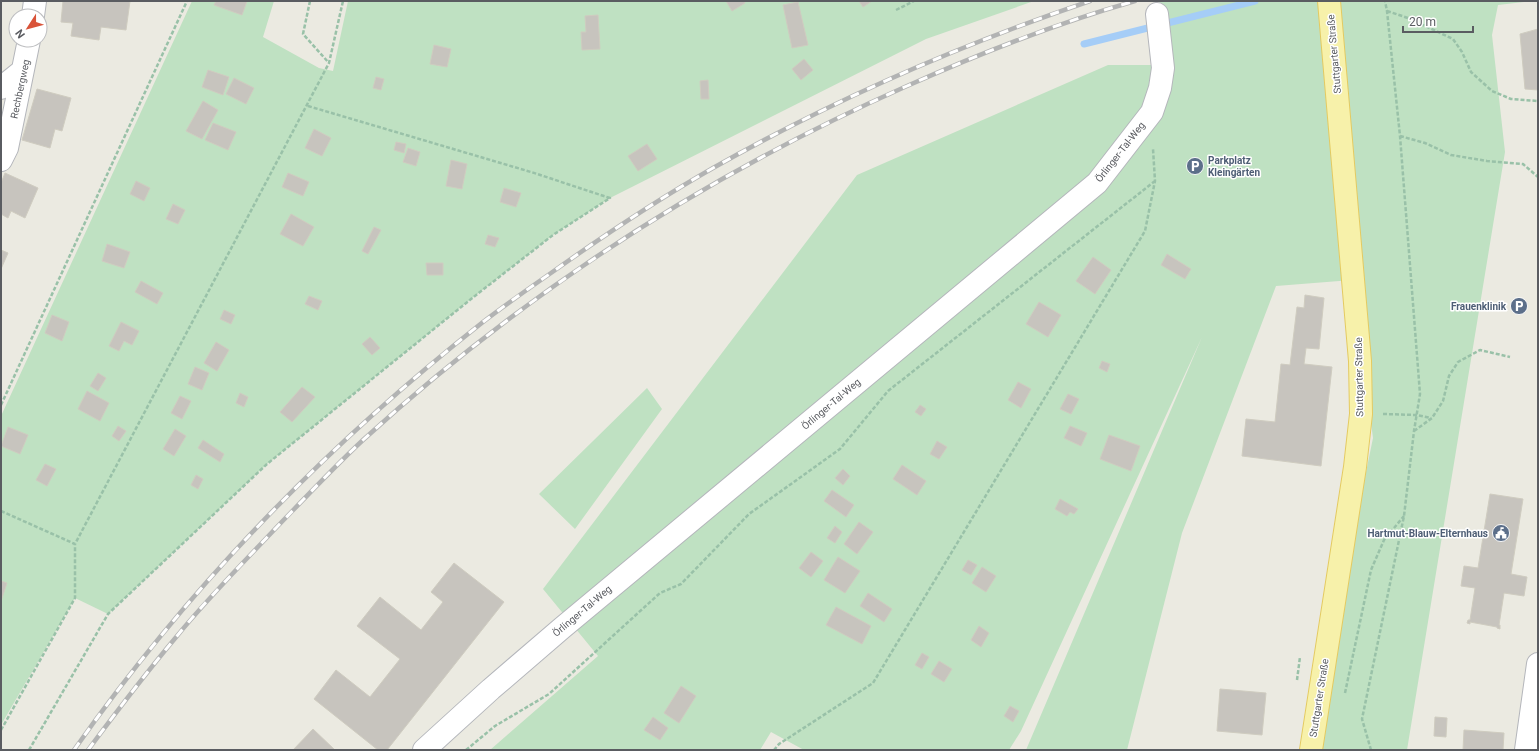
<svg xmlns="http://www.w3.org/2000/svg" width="1539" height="751" viewBox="0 0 1539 751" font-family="Roboto,sans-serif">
  <rect width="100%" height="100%" fill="#ebeae1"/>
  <!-- green -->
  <path fill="#bfe1c2" d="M192,1H274L263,37L319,68L333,71L348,1H1034L926,39L610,198L553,235L471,299L267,464L108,614L75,598L1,725V416Z
    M1159,1H1533L1498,5L1492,35L1505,152L1407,750H1319L1325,672L1373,438L1352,280L1276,286L1182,533L1127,750H1026L1202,337L1021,731L1009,750H804L771,732L760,750H490L598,656L543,589L857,175L1108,65H1172L1169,37Z
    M647,388L662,409L575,529L539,494Z"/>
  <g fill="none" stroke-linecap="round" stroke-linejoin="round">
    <!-- stream -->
    <path stroke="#a5cdf7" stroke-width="7" d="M1084,44L1255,1"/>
  </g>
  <!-- building -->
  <path fill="#c7c4be" stroke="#cfccc0" d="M63,1H130L126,30L101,27L99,40L71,36L73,23L61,22Z
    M216,1H247L242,15L214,5Z
    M726,1H744L745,3L732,11Z
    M859,1H872L863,7Z
    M798,2L808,45L792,48L783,5Z
    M598,15L600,49L582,50L581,32H586L585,16Z
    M1538,29V90L1525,89L1520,34Z
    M434,45L451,49L447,67L430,64Z
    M804,59L813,70L801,80L792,69Z
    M208,70L229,77L223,95L202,87Z
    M376,77L384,79L381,90L373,88Z
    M234,78L254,88L246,104L226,94Z
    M708,80L709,99H701L700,81Z
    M37,89L71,98L62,131L55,129L50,148L22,140Z
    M203,101L218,110L202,139L186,131Z
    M213,123L236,132L228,150L205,140Z
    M314,129L331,138L322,156L305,148Z
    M396,142L406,144L404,153L394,150Z
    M647,144L657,159L638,171L628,156Z
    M408,148L420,152L416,166L403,162Z
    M451,160L467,164L462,189L446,186Z
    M5,173L38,188L25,218L11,211L8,218L1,214V183Z
    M288,173L309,182L303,196L282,187Z
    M136,181L150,188L144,201L130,194Z
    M504,188L521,193L516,207L500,202Z
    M173,204L185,210L178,224L166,219Z
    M291,214L314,227L303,246L280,234Z
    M374,227L381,230L368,254L362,251Z
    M488,235L499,238L495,247L485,244Z
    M107,244L130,252L124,268L102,261Z
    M1,250L8,253L1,269Z
    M1167,254L1191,269L1185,279L1161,265Z
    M1093,257L1111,270L1095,294L1076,281Z
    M426,263H443V275H427Z
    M141,281L163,293L157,304L135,292Z
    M1305,295L1324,298L1319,349L1306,348L1304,364L1332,367L1321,466L1242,456L1246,419L1275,422L1281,364L1290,365L1297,307L1304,308Z
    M309,296L322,301L318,310L305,304Z
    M1039,302L1061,315L1048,337L1026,324Z
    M224,310L235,315L231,324L220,319Z
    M52,315L69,322L62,341L45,333Z
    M121,322L139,331L132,345L124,341L119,351L109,346Z
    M370,337L380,348L372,355L362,344Z
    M216,342L229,350L217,371L204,363Z
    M1102,361L1110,364L1107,372L1099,368Z
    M195,367L209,373L202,390L188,384Z
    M98,373L106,378L98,391L90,386Z
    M1018,382L1031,389L1021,408L1008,400Z
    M302,387L315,397L292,422L280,412Z
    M87,391L109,403L100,421L78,409Z
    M240,393L248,397L244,407L236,403Z
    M1068,394L1079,399L1071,414L1060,409Z
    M180,396L191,401L182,419L171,413Z
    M920,405L926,409L921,416L915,412Z
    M118,426L126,431L119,441L112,436Z
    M1070,426L1087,433L1081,446L1064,438Z
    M8,427L28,435L20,454L1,446Z
    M175,429L186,436L174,456L163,449Z
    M1109,435L1140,446L1131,471L1100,459Z
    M203,440L224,454L220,462L198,448Z
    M937,441L947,447L939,459L930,454Z
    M45,464L56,469L47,486L36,480Z
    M902,465L926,481L917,495L893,479Z
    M843,469L850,476L843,485L835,478Z
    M196,475L203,479L198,489L191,485Z
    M832,490L854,505L846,517L824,501Z
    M1490,494L1523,499L1511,574L1527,577L1524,596L1504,593L1499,625H1500V629L1497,628V627L1470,622V624L1467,623L1468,620H1470L1475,588L1461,586L1464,566L1478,568Z
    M1060,499L1078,509L1074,514L1070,512L1067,516L1055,509Z
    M859,522L873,532L857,554L844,544Z
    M835,526L842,532L835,543L827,538Z
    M811,552L823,561L811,577L799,568Z
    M838,557L860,571L845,593L824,580Z
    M968,560L977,565L971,575L962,570Z
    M454,563L504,602L387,750H378L314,699L336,670L370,697L400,659L357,626L380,597L421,630L443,602L431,592Z
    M982,567L996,576L986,592L972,583Z
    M1,581L7,583L1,601Z
    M868,593L892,609L884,622L860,606Z
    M836,607L871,626L862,644L826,625Z
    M979,626L989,633L981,647L971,640Z
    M922,653L929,657L922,669L915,665Z
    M939,661L952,669L944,682L931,674Z
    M681,686L696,696L679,723L664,713Z
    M1220,689L1266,693L1262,735L1217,731Z
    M1010,706L1019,711L1013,722L1004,716Z
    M653,717L668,728L660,740L644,730Z
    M1435,717L1447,718L1446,737L1434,736Z
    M313,729L335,750H293Z
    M1464,730L1504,733L1503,750H1463Z"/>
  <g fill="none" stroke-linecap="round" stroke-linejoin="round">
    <!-- minor casing -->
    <g stroke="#b4b6bb" stroke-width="24">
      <path id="minor" d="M33,16L35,1
        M1,88L22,71
        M1,160L7,148L29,40
        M424,750L491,689L562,628L1097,183L1152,112L1160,88L1163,68L1157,14
        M1526,750L1538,664"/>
    </g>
    <!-- major casing -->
    <g stroke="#e4ca61" stroke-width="24">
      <path id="major" d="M1311,750L1355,467L1361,414L1360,361L1329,1"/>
    </g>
    <!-- path -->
    <path stroke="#99c1a8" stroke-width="2.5" stroke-dasharray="4 2" stroke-linecap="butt" d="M310,1L303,34L329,63
      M896,10L914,1
      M1387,11L1408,18L1453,39L1462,52L1471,72L1492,91L1511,99L1538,101
      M1400,136L1425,143L1451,155L1487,161L1523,164L1538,177
      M1,405L187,1
      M1383,414L1417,415L1431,418
      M1414,431L1432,418L1443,401L1449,376L1458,362L1480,350L1510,357
      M1,511L75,544L329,63L343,1
      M1297,680L1300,657
      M1345,693L1371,570L1384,540L1404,516
      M1,730L75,598V544
      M29,750L108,614L267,464L471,299L553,235L610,198L531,172L308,106
      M466,750L495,726L549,694L660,593L681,584L749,514L840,449L888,391L1155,181
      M774,750L779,744L873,683L1145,231L1155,181L1153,149
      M1371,750L1362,719L1404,516L1414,431L1420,394L1400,136L1387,11L1385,1"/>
    <!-- minor -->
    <use href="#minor" stroke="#fff" stroke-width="22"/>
    <!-- major -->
    <use href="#major" stroke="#f7f1aa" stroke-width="22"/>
    <!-- rail casing -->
    <g stroke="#b2b3b3" stroke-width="4.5">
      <path id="rail" d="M74,750C188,588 327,445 483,322C505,305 528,289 551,273C603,236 657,200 713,168C833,100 960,45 1090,1
        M88,750C117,711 146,673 177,636C208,598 242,564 275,529C304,499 333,468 363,440C524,293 708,174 907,86C981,53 1057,23 1135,1"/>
    </g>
    <!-- rail -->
    <use href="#rail" stroke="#fff" stroke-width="3" stroke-dasharray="9" stroke-linecap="butt"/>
  </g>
  <!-- icons -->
  <defs>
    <g id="parking-disc" transform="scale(0.9)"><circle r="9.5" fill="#5c6f8a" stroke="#fff"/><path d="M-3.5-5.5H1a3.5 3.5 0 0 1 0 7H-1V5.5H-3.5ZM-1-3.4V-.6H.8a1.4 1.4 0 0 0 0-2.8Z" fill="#fff"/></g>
    <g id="civic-disc" transform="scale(0.9)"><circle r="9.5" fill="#5c6f8a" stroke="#fff"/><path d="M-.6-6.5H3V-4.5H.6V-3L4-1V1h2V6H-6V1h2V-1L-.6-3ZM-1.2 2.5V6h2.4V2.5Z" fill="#fff"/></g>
  </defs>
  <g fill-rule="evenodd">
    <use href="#parking-disc" x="1195" y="166"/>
    <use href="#parking-disc" x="1519" y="306"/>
    <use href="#civic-disc" x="1501" y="533"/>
  </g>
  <g text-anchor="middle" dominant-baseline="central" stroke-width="3" stroke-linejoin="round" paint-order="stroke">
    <!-- street labels -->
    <g font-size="10" fill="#5a5c61" stroke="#fff">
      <text transform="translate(1334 54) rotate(-95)">Stuttgarter Straße</text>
      <text transform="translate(20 89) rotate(-78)">Rechbergweg</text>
      <text transform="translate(1120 152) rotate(-52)">Örlinger-Tal-Weg</text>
      <text transform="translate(1359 377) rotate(-91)">Stuttgarter Straße</text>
      <text transform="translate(831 404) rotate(-40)">Örlinger-Tal-Weg</text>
      <text transform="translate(582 611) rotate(-40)">Örlinger-Tal-Weg</text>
      <text transform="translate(1319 698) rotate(-81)">Stuttgarter Straße</text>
    </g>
    <!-- service labels -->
    <g font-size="10" font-weight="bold" fill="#4e5e75" stroke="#fff" text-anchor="end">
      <text x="1208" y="160" text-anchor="start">Parkplatz<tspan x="1208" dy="12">Kleingärten</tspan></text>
      <text x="1506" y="306">Frauenklinik</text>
      <text x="1488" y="533">Hartmut-Blauw-Elternhaus</text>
    </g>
  </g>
  <!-- border -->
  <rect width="1539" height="751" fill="none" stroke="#5a5c61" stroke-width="4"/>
  <!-- north arrow -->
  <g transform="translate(28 28) rotate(234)"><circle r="19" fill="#ffffff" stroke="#bdbec0"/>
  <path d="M0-3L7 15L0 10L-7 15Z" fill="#d95339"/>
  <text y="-6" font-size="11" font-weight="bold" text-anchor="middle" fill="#5a5c61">N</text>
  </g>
  <!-- scale -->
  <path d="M1403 26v6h70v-6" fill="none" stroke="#5a5c61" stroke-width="2"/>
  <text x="1409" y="26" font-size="12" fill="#5a5c61" stroke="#ffffff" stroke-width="3" paint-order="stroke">20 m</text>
</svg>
